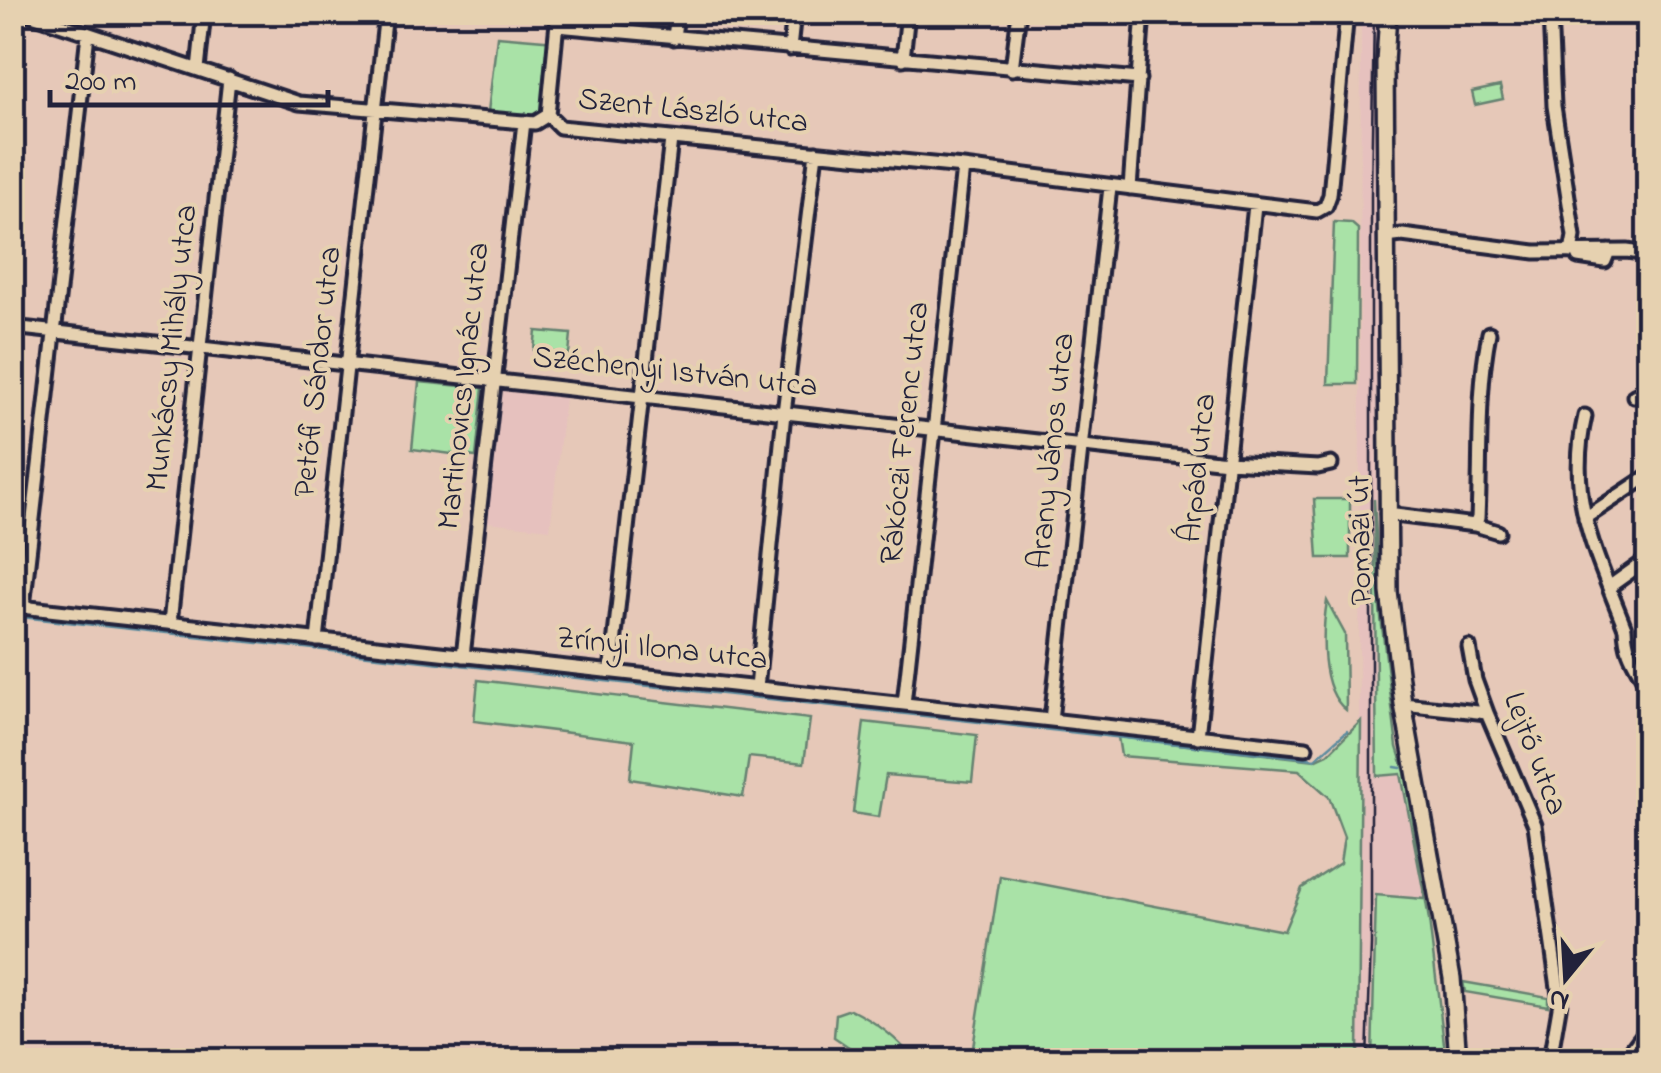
<svg xmlns="http://www.w3.org/2000/svg" width="1661" height="1073" viewBox="0 0 1661 1073" font-family="'Indie Flower',sans-serif">
  <rect width="100%" height="100%" fill="#e6c8b8"/>
  <filter id="ink" filterUnits="userSpaceOnUse"><feTurbulence type="fractalNoise" baseFrequency=".01" numOctaves="2"/><feDisplacementMap in="SourceGraphic" scale="20" xChannelSelector="R" yChannelSelector="G"/><feConvolveMatrix kernelMatrix="1 2 1 2 8 2 1 2 1" color-interpolation-filters="sRGB"/></filter>
  <g filter="url(#ink)">
    <!-- built -->
    <path fill="#e6c1be" d="M1376,12L1377,776L1401,773L1425,899L1376,895L1372,1060H1358L1361,23L1362,13Z
      M503,391L565,398L550,529L487,522Z"/>
    <!-- green -->
    <path fill="#a9e2a7" stroke="#668271" stroke-width="2.5" d="M497,36L555,41L548,115L535,123L487,120Z
      M1500,86L1503,99L1475,105L1472,92Z
      M1334,222L1351,223L1358,229L1357,384H1328Z
      M536,331L571,334L569,354L534,350Z
      M419,382L483,388L476,457L412,449Z
      M1314,499H1350V558H1318Z
      M1374,499L1380,610L1397,747L1405,772L1429,920L1446,1060H1372L1376,895L1425,899L1401,774L1377,776Z
      M1327,601L1345,634L1346,710C1319,689 1322,631 1327,601Z
      M478,680L810,719L804,763L749,757L743,797L630,779L634,741L474,721Z
      M1361,721L1358,1060H971L1000,876L1284,931L1302,888L1340,863L1344,837L1329,797L1299,770L1121,756L1118,737L1315,760L1328,754Z
      M864,722L977,735L972,782L886,775L879,817L853,813Z
      M1463,982L1548,997V1006L1465,992Z
      M850,1009C876,1022 897,1037 914,1060H868L834,1037L836,1014Z"/>
    <g fill="none" stroke-linecap="round" stroke-linejoin="round">
      <!-- stream -->
      <path stroke="#5d8c9f" stroke-width="2.5" d="M1459,237L1501,242
        M12,616L1315,759L1347,731
        M1395,767L1401,768
        M1423,768H1425"/>
      <!-- minor casing -->
      <g stroke="#22223b" stroke-width="19">
        <path id="minor" d="M23,12L299,103L535,123L548,115
          M1550,12L1554,106L1574,236L1571,252
          M557,26L1139,79
          M674,38L677,12
          M790,49L794,12
          M903,59L908,12
          M198,69L204,12
          M1012,69L1019,12
          M548,115L560,127L963,167L1317,211L1326,206L1330,195L1347,12
          M548,115L558,12
          M1130,188L1143,12
          M1386,237L1402,235L1535,252L1627,251L1648,254
          M1578,257L1605,261L1609,251
          M12,327L1227,462L1318,467L1331,464
          M1634,396L1648,389
          M1585,416C1566,498 1596,553 1625,628C1626,657 1638,665 1648,689
          M1387,514L1475,525L1498,532
          M1585,518L1648,476
          M1475,525L1478,518C1481,457 1477,393 1489,333
          M1609,587L1648,559
          M12,606L1306,748
          M23,607L88,34
          M170,623L229,79
          M317,640L386,12
          M1469,647L1475,680L1487,713L1535,825L1560,1002L1550,1060
          M463,656L524,122
          M611,671L671,139
          M757,688L784,413L816,152
          M904,704L963,167
          M1403,704L1487,713
          M1051,720L1110,187
          M1198,737L1255,205
          M1624,1060L1648,1028"/>
      </g>
      <!-- secondary casing -->
      <g stroke="#22223b" stroke-width="22">
        <path id="secondary" d="M1388,12L1385,63L1389,592L1403,704L1452,978L1458,1060"/>
      </g>
      <!-- minor -->
      <use href="#minor" stroke="#e6d1b0" stroke-width="11"/>
      <!-- secondary -->
      <use href="#secondary" stroke="#e6d1b0" stroke-width="15"/>
      <!-- tram -->
      <path stroke="#22223b" stroke-width="2.5" d="M1367,1060L1371,945V196L1374,12"/>
    </g>
  </g>
  <g text-anchor="middle" dominant-baseline="central" stroke-width="8" stroke-linejoin="round" paint-order="stroke">
    <!-- street labels -->
    <g font-size="32" fill="#22223b" stroke="#e6d1b0">
      <text transform="translate(693 112) rotate(6)">Szent László utca</text>
      <text transform="translate(173 348) rotate(-84)">Munkácsy Mihály utca</text>
      <text transform="translate(319 372) rotate(-84)">Petőfi Sándor utca</text>
      <text transform="translate(675 373) rotate(6)">Széchenyi István utca</text>
      <text transform="translate(465 386) rotate(-84)">Martinovics Ignác utca</text>
      <text transform="translate(906 433) rotate(-84)">Rákóczi Ferenc utca</text>
      <text transform="translate(1053 451) rotate(-84)">Arany János utca</text>
      <text transform="translate(1199 468) rotate(-84)">Árpád utca</text>
      <text transform="translate(1362 540) rotate(-91)">Pomázi út</text>
      <text transform="translate(662 650) rotate(6)">Zrínyi Ilona utca</text>
      <text transform="translate(1534 754) rotate(69)">Lejtő utca</text>
    </g>
  </g>
  <!-- margin -->
  <rect width="1661" height="1073" fill="none" stroke="#e6d1b0" stroke-width="50"/>
  <rect x="25" y="25" width="1611" height="1023" fill="none" stroke="#22223b" stroke-width="4" filter="url(#ink)"/>
  <!-- north arrow -->
  <g transform="translate(1566 978) rotate(198)" stroke="#e6d1b0" stroke-width="8" paint-order="stroke">
  <path d="M0-8L18 38L0 25L-18 38Z" fill="#22223b"/>
  <text y="-15" font-size="28" font-weight="bold" text-anchor="middle" fill="#22223b">N</text>
  </g>
  <!-- scale -->
  <path d="M50 90v15h278v-15" fill="none" stroke="#22223b" stroke-width="5"/>
  <text x="65" y="90" font-size="30" fill="#22223b" stroke="#e6d1b0" stroke-width="8" paint-order="stroke">200 m</text>
</svg>
